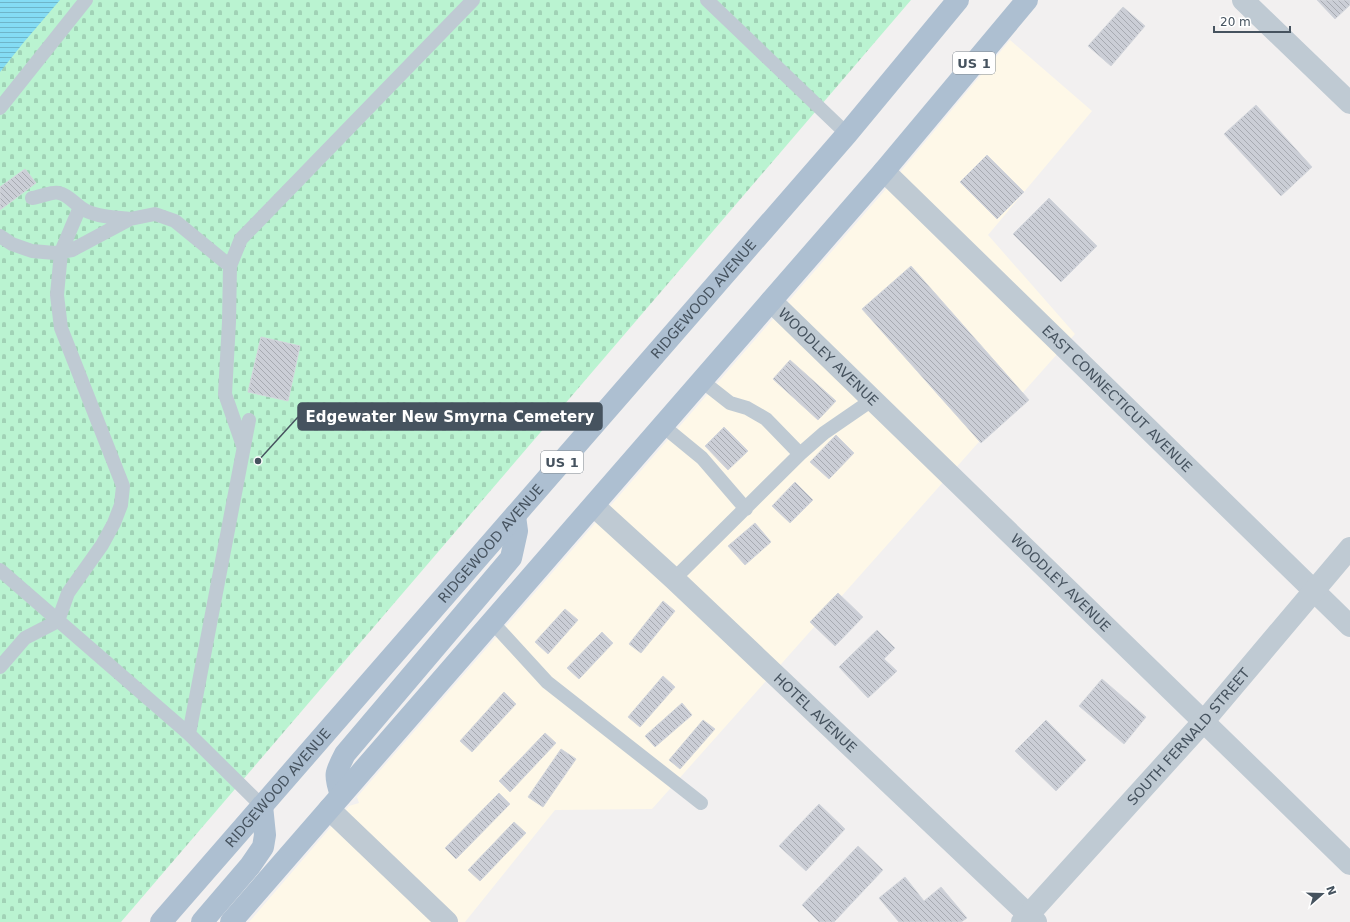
<svg xmlns="http://www.w3.org/2000/svg" width="1350" height="922" viewBox="0 0 1350 922" font-family="'DejaVu Sans',sans-serif">
  <defs>
    <pattern id="cemetery-stones" width="16" height="16" patternUnits="userSpaceOnUse"><rect width="16" height="16" fill="#baf3d1"/><path d="M2 7V4a2 2 0 0 1 4 0v3zM10 15v-3a2 2 0 0 1 4 0v3z" fill="#a1d2b6"/></pattern>
    <pattern id="water-rules" width="6" height="5" patternUnits="userSpaceOnUse"><rect width="6" height="5" fill="#84dcf4"/><path d="M0 2.5h6" fill="none" stroke="#6eb5c9"/></pattern>
    <pattern id="building-back-hatch" width="6" height="6" patternUnits="userSpaceOnUse"><rect width="6" height="6" fill="#cbced6"/><path d="M-1 5l2 2M0 0l6 6M5-1l2 2" fill="none" stroke="#a7aab1"/></pattern>
  </defs>
  <rect width="100%" height="100%" fill="#f2f0f0"/>
  <!-- commercial -->
  <path fill="#fef8e8" d="M1010,40L1092,111L988,235L1075,334L652,809L555,810L465,922H249L349,806L359,803L357,797L886,189Z"/>
  <!-- cemetery -->
  <path fill="url(#cemetery-stones)" d="M0,0H911L121,922H0Z"/>
  <!-- water -->
  <path fill="url(#water-rules)" d="M0,0H60L24,42L0,72Z"/>
  <!-- building -->
  <path fill="url(#building-back-hatch)" stroke="#d3d6dc" d="M1317,0H1350V5L1335,19Z
    M1123,7L1145,26L1111,66L1088,46Z
    M1256,105L1312,167L1281,196L1224,134Z
    M987,155L1024,192L997,219L960,182Z
    M25,169L36,183L0,210V187Z
    M1049,198L1097,246L1061,282L1013,234Z
    M911,266L1029,400L981,443L862,309Z
    M261,337L300,346L288,401L248,392Z
    M790,360L836,401L818,420L773,379Z
    M724,427L748,451L728,470L705,446Z
    M836,435L854,453L829,479L810,462Z
    M795,482L813,500L790,523L772,506Z
    M755,523L771,542L745,565L728,546Z
    M838,593L863,617L835,646L810,622Z
    M663,601L675,611L641,653L629,644Z
    M565,609L578,620L548,654L535,642Z
    M877,630L895,648L884,659L897,671L868,698L839,667Z
    M602,632L613,643L579,679L567,668Z
    M663,676L675,687L640,727L628,717Z
    M1102,679L1146,717L1124,744L1079,706Z
    M504,692L516,704L472,752L460,741Z
    M682,703L692,715L655,747L645,736Z
    M703,720L715,729L680,769L669,760Z
    M1046,720L1086,760L1056,791L1015,751Z
    M545,733L556,743L510,792L499,781Z
    M561,749L576,759L543,807L528,797Z
    M499,793L510,804L456,859L445,848Z
    M819,804L845,829L806,871L779,846Z
    M514,822L526,833L480,881L468,870Z
    M858,846L883,870L834,922H819L802,905Z
    M905,877L924,901L941,887L967,918L961,922H899L879,898Z"/>
  <g fill="none" stroke-linecap="round" stroke-linejoin="round">
    <!-- lane -->
    <path stroke="#bfcad3" stroke-width="14" d="M707,0L847,134
      M0,108L86,0
      M32,198C39,197 54,191 59,193C68,195 73,202 80,207C93,217 114,217 130,219
      M0,236L12,244L32,251L55,253L72,250L130,219L155,214L175,221L230,266
      M702,381L730,403L747,408L766,419L800,454
      M663,426L702,458L746,509
      M243,446L225,394L229,322L230,266L241,239L473,0
      M0,570L189,734L262,806
      M674,579L800,454L824,433L872,400
      M492,622L547,682L701,803
      M0,667L25,638L58,621L68,593L102,545L114,523L121,505L123,486L61,328L57,295L61,252L80,207
      M189,734L249,420"/>
    <!-- street -->
    <g stroke="#bfcad3" stroke-width="22">
      <path d="M1243,0L1350,103"/>
      <path id="s1" d="M884,171L1350,626"/>
      <path id="s2" d="M771,301L1350,864"/>
      <path id="s3" d="M594,506L674,579L1036,922"/>
      <path d="M329,809L447,922"/>
      <path id="s4" d="M1022,922L1204,721L1350,548"/>
    </g>
    <!-- primary -->
    <g stroke="#adbfd1" stroke-width="22">
      <path d="M341,795C334,775 335,773 345,754L511,558L517,531L515,516"/>
      <path id="s5" d="M161,922L847,134L958,0"/>
      <path d="M202,922L250,866L263,847L265,835L262,806"/>
      <path d="M231,922L884,171L1027,0"/>
    </g>
  </g>
  <g text-anchor="middle" dominant-baseline="central" stroke-width="3" stroke-linejoin="round" paint-order="stroke">
    <!-- shield labels -->
    <g fill="#fff" stroke="#7e878f" stroke-width="1">
      <rect x="953" y="52" width="42" height="22" rx="3"/>
      <rect x="541" y="451" width="42" height="22" rx="3"/>
    </g>
    <g font-size="13" font-weight="bold" fill="#46535f">
      <text x="974" y="63">US 1</text>
      <text x="562" y="462">US 1</text>
    </g>
    <!-- street labels -->
    <g font-size="14" fill="#46535f" stroke="#fff">
      <text stroke="none"><textPath href="#s5" startOffset="826">RIDGEWOOD AVENUE</textPath></text>
      <text stroke="none"><textPath href="#s2" startOffset="80">WOODLEY AVENUE</textPath></text>
      <text stroke="none"><textPath href="#s1" startOffset="326">EAST CONNECTICUT AVENUE</textPath></text>
      <text stroke="none"><textPath href="#s5" startOffset="502">RIDGEWOOD AVENUE</textPath></text>
      <text stroke="none"><textPath href="#s2" startOffset="404">WOODLEY AVENUE</textPath></text>
      <text stroke="none"><textPath href="#s3" startOffset="303">HOTEL AVENUE</textPath></text>
      <text stroke="none"><textPath href="#s4" startOffset="249">SOUTH FERNALD STREET</textPath></text>
      <text stroke="none"><textPath href="#s5" startOffset="178">RIDGEWOOD AVENUE</textPath></text>
    </g>
  </g>
  <!-- callouts -->
  <path fill="none" stroke="#46535f" stroke-width="1.5" d="M258 461L298 417"/>
  <circle fill="#46535f" stroke="#fff" stroke-width="1.5" cx="258" cy="461" r="4"/>
  <rect fill="#46535f" stroke="#46535f" stroke-width="1.5" x="298" y="403" width="304" height="27" rx="4"/>
  <g font-size="15" text-anchor="middle" font-weight="bold" fill="#fff">
    <text x="450" y="422">Edgewater New Smyrna Cemetery</text>
  </g>
  <!-- north arrow -->
  <g transform="translate(1322 894) rotate(70)" stroke="#ffffff" stroke-width="3" paint-order="stroke">
  <path d="M0-3L7 15L0 10L-7 15Z" fill="#46535f"/>
  <text y="-6" font-size="11" font-weight="bold" text-anchor="middle" fill="#46535f">N</text>
  </g>
  <!-- scale -->
  <path d="M1214 26v6h76v-6" fill="none" stroke="#46535f" stroke-width="2"/>
  <text x="1220" y="26" font-size="12" fill="#46535f" stroke="#ffffff" stroke-width="3" paint-order="stroke">20 m</text>
</svg>
